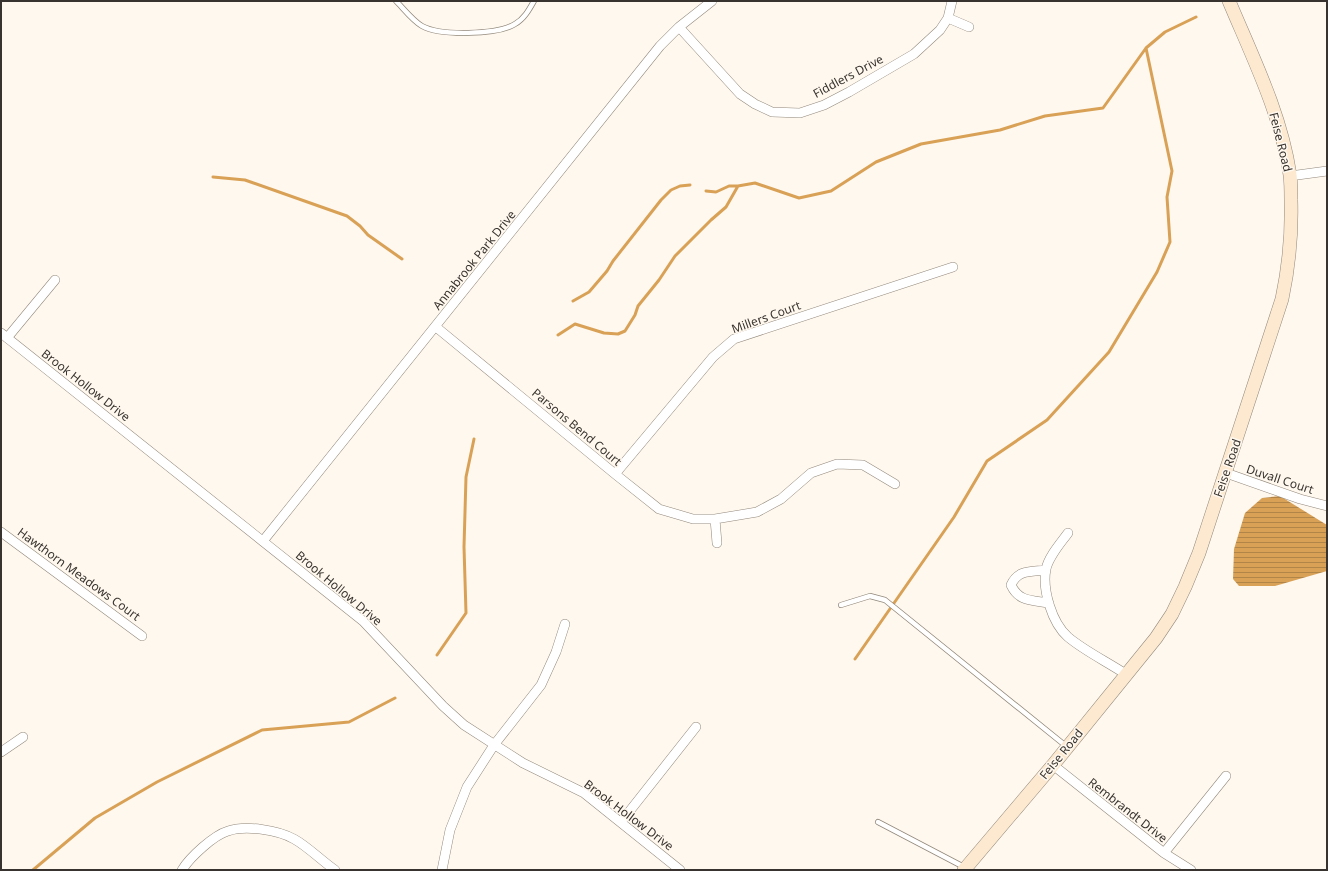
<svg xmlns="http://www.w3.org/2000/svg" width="1328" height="871" viewBox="0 0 1328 871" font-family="'Noto Sans',sans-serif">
  <defs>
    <pattern id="water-rules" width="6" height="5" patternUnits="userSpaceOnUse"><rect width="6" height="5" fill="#d9a156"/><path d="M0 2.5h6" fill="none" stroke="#b18448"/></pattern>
  </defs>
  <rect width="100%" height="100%" fill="#fff8ef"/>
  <!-- water -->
  <path fill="url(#water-rules)" d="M1280,496L1327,525V571L1275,586H1239L1233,579L1234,549L1245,513L1262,498Z"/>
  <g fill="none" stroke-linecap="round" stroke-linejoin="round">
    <!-- stream -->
    <path stroke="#d9a156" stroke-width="3" d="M213,177L245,180L347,216L360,226L368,235L402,259
      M706,191L716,192L729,186H738
      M573,301L589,292L607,271L613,261L661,200L671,190L680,186L690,185
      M558,335L575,324L604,333L618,334L625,331L635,315L638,306L659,280L675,256L711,220L726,207L738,186L755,183L799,198L831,191L876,162L921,144L1000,130L1045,116L1103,108L1146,48L1165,32L1196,17
      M437,655L466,613L464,547L466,477L474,439
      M855,659L954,517L987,461L1047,420L1109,352L1157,272L1170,242L1167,197L1172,171L1146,48
      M33,870L95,818L157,782L262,730L349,722L395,698"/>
    <!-- service casing -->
    <g stroke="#92887b" stroke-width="6">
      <path id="service" d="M396,1C403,8 413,21 422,26C440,36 497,35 515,24C524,19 529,10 534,1
        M841,605L870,596L885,600L1066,746
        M878,822L964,867"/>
    </g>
    <!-- minor casing -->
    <g stroke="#92887b" stroke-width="10">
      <path id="minor" d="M948,18L969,27
        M679,27L740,94L755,104L772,112L800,113L824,105L849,92L914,54L940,30L948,18L952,1
        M1290,176L1327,171
        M436,327L615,474L659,509L693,519H715L757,512L781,499L811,473L837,464L863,465L895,484
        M1,333L363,621L443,706L464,725L523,763L584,793L680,870
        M7,338L55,280
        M1226,473L1300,499L1327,506
        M615,474L713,357L734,339L953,267
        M715,519L717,543
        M1,532L142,636
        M1068,533C1060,544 1049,556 1046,569C1042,590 1052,623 1068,637C1086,652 1108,662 1127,675
        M263,541L660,46L679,27L712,1
        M1046,570C1032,572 1018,569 1011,585C1019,602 1032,600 1049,603
        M1,752L23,737
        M1053,765L1164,853L1191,870
        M621,822L696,727
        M1164,853L1226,776
        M182,870C190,857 214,835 228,831C246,825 278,830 294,839C307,846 322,861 335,870
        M442,870L450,830L467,787L494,745L541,685L556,652L565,624"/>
    </g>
    <!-- secondary casing -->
    <g stroke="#92887b" stroke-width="14">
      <path id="secondary" d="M964,870L1053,765L1156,638L1172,614L1185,587L1199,553L1282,299C1289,266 1292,233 1291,200C1291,192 1291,183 1290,175C1281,114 1253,58 1229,1"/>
    </g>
    <!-- service -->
    <use href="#service" stroke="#fff" stroke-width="4.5"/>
    <!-- minor -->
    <use href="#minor" stroke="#fff" stroke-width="9"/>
    <!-- secondary -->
    <use href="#secondary" stroke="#fce9d0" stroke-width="13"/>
  </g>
  <g text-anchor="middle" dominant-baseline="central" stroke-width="3" stroke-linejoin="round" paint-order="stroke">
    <!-- street labels -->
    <g font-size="12" fill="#38332e" stroke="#fff8ef">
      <text transform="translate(848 76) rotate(-28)">Fiddlers Drive</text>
      <text transform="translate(1281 142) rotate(76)">Feise Road</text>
      <text transform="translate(474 260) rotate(-51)">Annabrook Park Drive</text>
      <text transform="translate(766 317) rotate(-20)">Millers Court</text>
      <text transform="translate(86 385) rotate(38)">Brook Hollow Drive</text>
      <text transform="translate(577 427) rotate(40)">Parsons Bend Court</text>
      <text transform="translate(1227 468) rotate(-71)">Feise Road</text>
      <text transform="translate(1280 479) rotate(18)">Duvall Court</text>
      <text transform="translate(79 574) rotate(36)">Hawthorn Meadows Court</text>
      <text transform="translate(339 588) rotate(40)">Brook Hollow Drive</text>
      <text transform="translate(1061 754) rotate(-51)">Feise Road</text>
      <text transform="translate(1128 810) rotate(38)">Rembrandt Drive</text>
      <text transform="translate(629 815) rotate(37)">Brook Hollow Drive</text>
    </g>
  </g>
  <!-- border -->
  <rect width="1328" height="871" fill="none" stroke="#38332e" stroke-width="4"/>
</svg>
